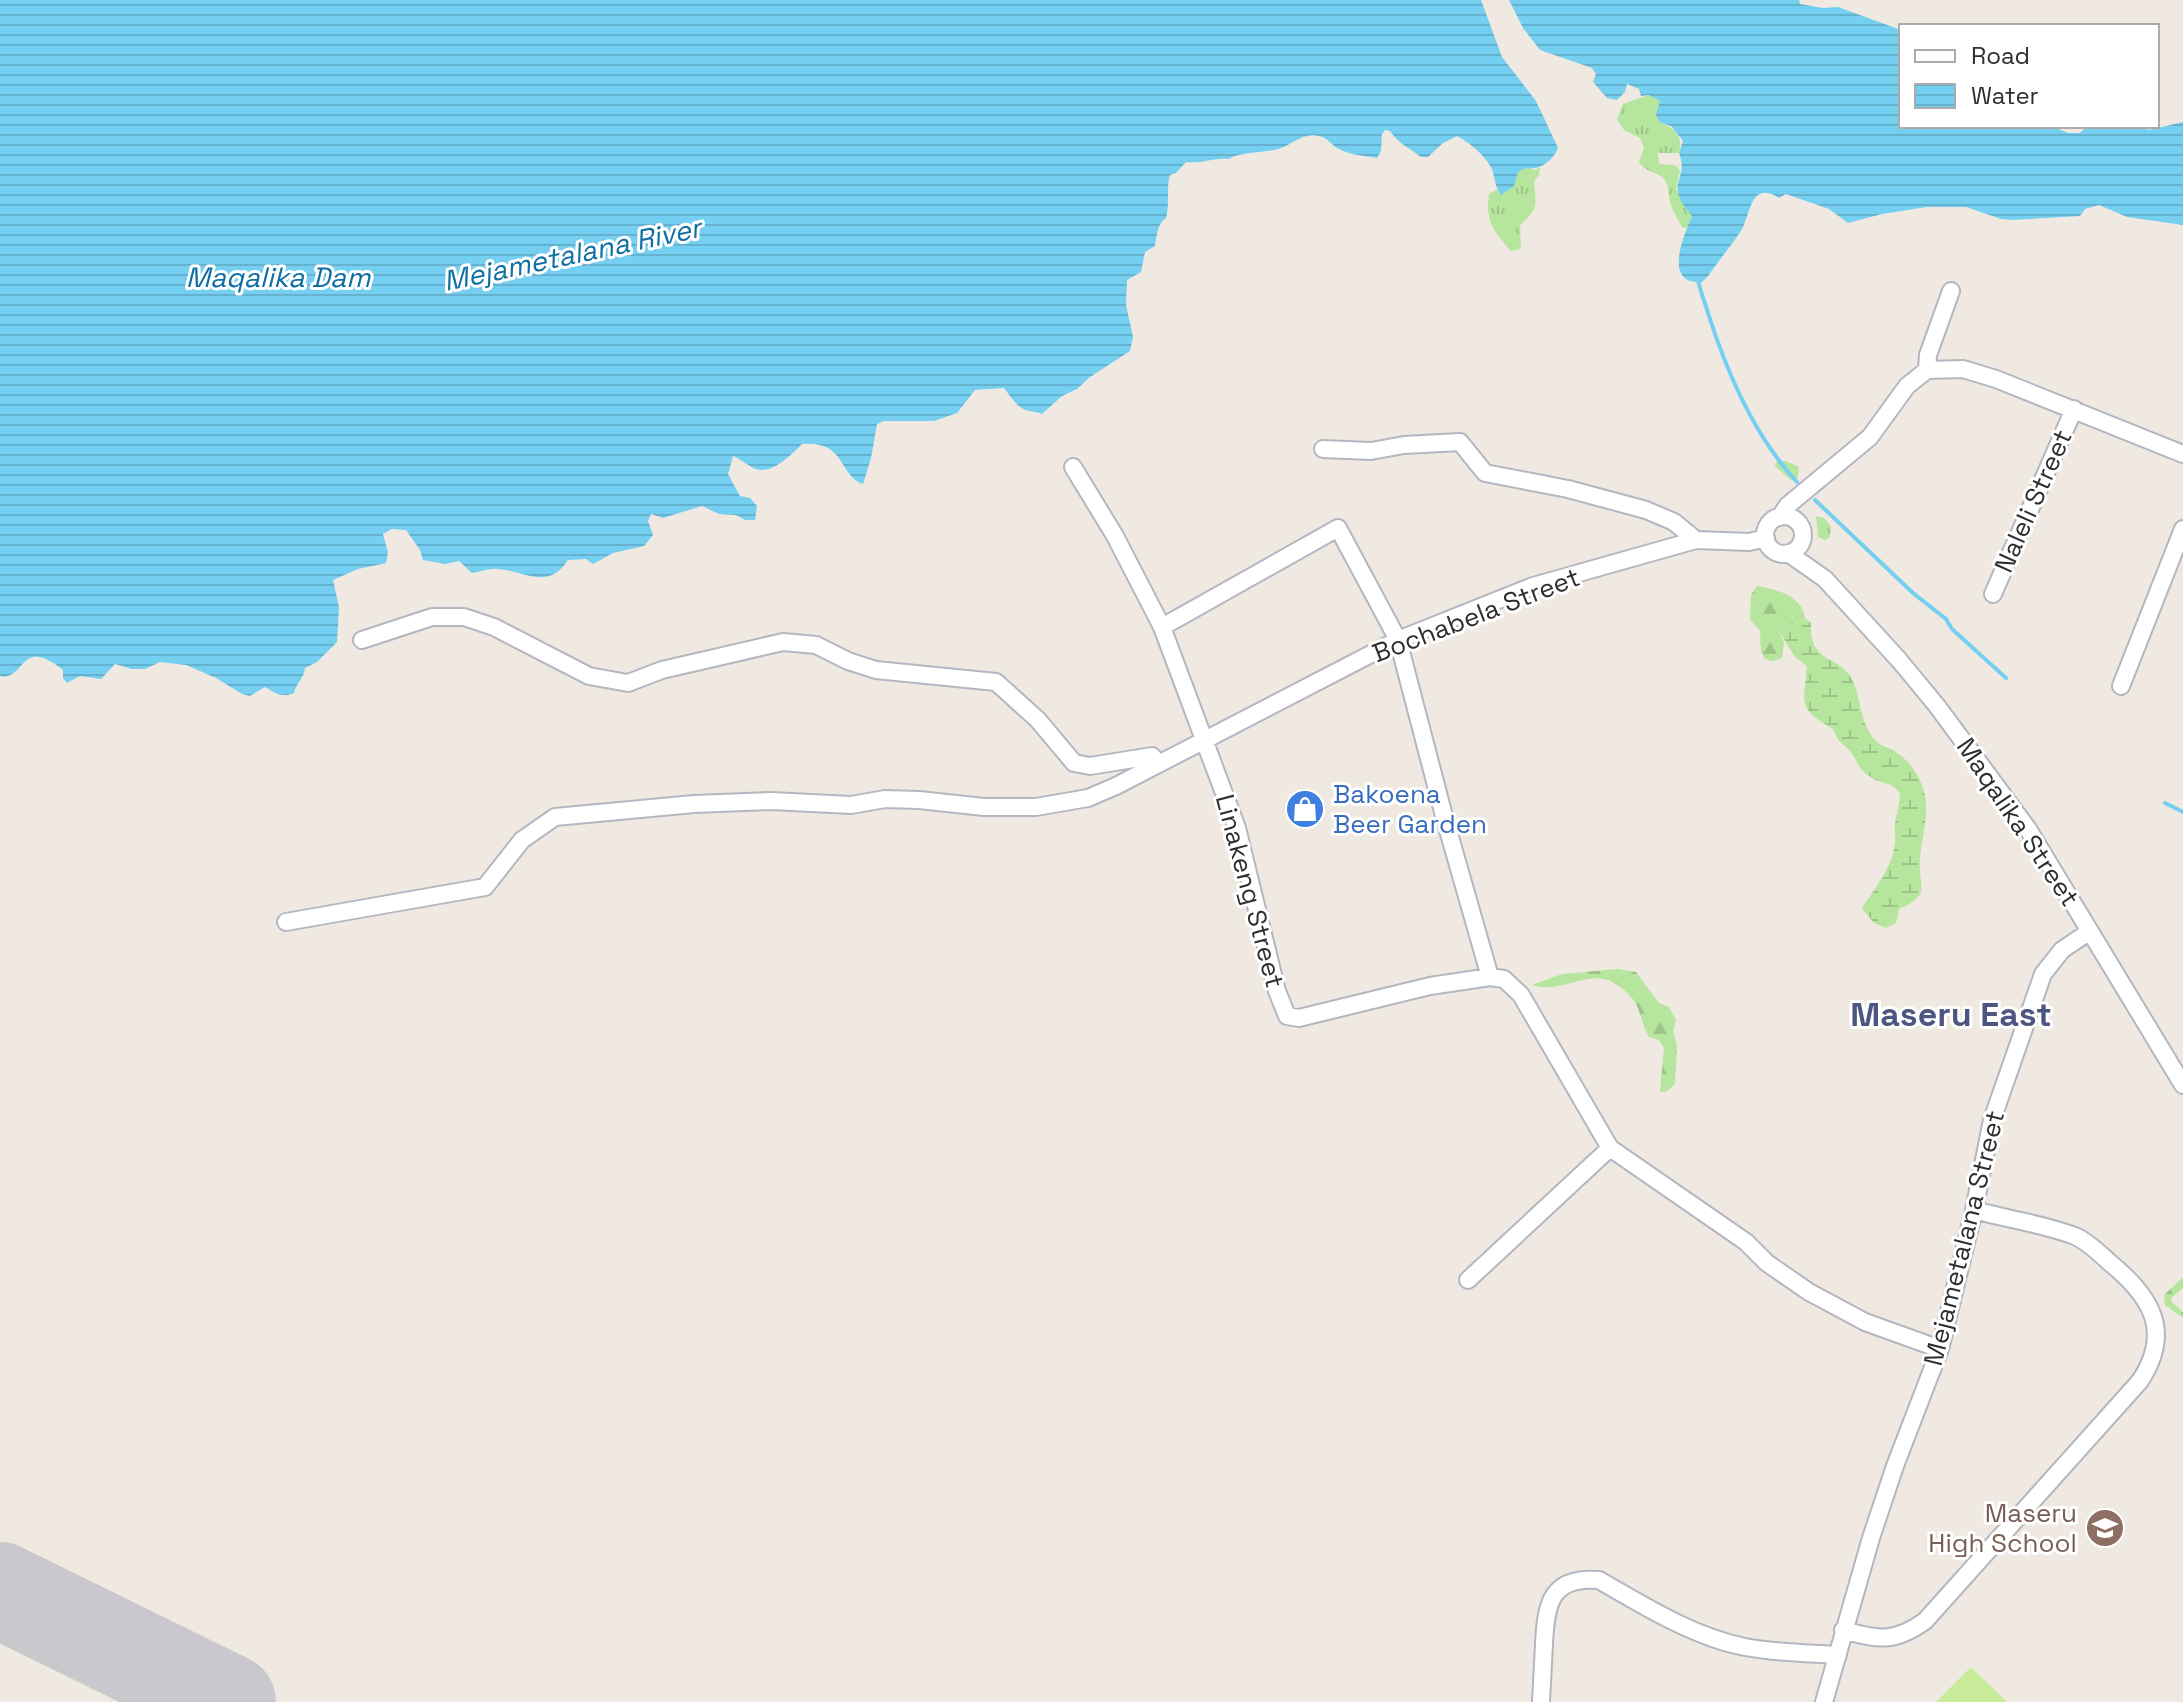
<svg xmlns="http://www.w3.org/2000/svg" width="2183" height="1702" viewBox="0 0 2183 1702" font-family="'Space Grotesk',sans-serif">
  <defs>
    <pattern id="grass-tufts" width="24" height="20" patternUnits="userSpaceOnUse" patternTransform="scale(2)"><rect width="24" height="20" fill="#b6e59e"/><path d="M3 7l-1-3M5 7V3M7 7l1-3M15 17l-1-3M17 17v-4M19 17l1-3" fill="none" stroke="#9dc588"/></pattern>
    <pattern id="forest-firs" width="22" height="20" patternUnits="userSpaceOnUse" patternTransform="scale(2)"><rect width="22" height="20" fill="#b6e59e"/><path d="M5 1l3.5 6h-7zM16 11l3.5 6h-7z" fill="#9dc588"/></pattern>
    <pattern id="wetland-marsh" width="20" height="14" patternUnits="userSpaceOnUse" patternTransform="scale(2)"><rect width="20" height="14" fill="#b6e59e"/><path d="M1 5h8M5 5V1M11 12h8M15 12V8" fill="none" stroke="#9dc588"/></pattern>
    <pattern id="water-rules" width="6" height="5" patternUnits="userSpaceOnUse" patternTransform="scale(2)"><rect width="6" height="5" fill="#75cff0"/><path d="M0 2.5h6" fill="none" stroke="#66b2ce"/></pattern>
  </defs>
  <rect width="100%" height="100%" fill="#efe9e1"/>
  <!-- grass -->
  <path fill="url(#grass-tufts)" d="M1649,95L1660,101L1661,123C1674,127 1684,138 1679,153H1658L1659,164L1675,165L1680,170L1676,189L1692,215L1687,228L1682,227C1678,219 1672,210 1670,202C1668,194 1670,184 1662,177C1653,171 1646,172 1639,162L1644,148L1640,138L1624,130L1617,119L1623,104Z
    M1526,167L1534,170L1540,168L1539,175L1534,182C1536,205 1539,209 1520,225L1521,249L1511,251C1494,232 1485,222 1489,194L1497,189L1501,195L1517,172Z
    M1786,461L1799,467L1798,477L1791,480L1775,466L1776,462Z
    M1816,516L1824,518L1831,526L1830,537L1825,540L1818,537Z"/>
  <!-- forest -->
  <path fill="url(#forest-firs)" d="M1757,586C1777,589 1802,596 1805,618L1779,631L1784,643L1782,658L1773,661L1765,659L1761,652L1760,630L1750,620L1751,595Z
    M1618,969L1636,972L1659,1003L1669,1007L1676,1020L1673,1032L1677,1045L1675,1084L1667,1091L1660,1092L1664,1048L1659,1040L1649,1037C1641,1024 1641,1008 1631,997C1595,956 1569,997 1532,985L1562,974Z
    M2183,1277V1288L2172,1297L2171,1301L2183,1312V1318L2165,1305L2164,1295Z"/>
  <!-- wetland -->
  <path fill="url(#wetland-marsh)" d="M1805,618L1811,623C1809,665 1839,654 1852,679C1862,700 1859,724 1877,742C1881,746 1887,747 1893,750C1907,758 1918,773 1923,788C1931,814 1921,835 1920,861C1919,891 1931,894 1899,909L1896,923L1886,928L1874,923L1862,908C1876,887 1891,869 1895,844C1896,838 1894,831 1895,825C1896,813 1900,805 1900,793C1890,781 1885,785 1872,778C1856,769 1858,758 1848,749C1840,742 1837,740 1833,729C1796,707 1804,704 1807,666L1795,657L1779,631Z"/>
  <!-- pitch -->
  <path fill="#c9ec9a" d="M1971,1667L2007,1702H1936Z"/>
  <!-- water -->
  <path fill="url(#water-rules)" d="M0,0H1481L1502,57L1536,101L1558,148C1553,161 1539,171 1526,168L1518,172L1514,186L1501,195C1495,187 1495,178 1492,169C1485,155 1470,143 1457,136L1443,143L1428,157H1421C1408,147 1400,145 1390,131L1385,130L1382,134L1381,151L1377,158C1365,156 1350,155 1339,149C1332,146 1327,137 1319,136C1302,132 1291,146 1278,149C1264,153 1239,152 1229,159C1214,157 1202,164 1186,162L1176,173L1170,175C1166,186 1170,204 1166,218C1157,224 1157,235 1155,246L1145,252L1141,272L1127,280L1126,305L1133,337L1130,351L1090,377L1077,389L1062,396L1042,414C1038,412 1033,412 1029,411C1018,409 1010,396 1004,388L975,390L957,413L934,421H884L877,424L871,458L863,484C838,475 846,440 802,444C792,454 772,475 756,469C748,466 741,459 733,456L728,474L740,496L750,498L757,506L755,520H745L736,515L719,514L702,506L663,518L651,514L648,521L653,535L644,546L613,553L593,564L586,559L568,560C548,591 526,571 498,569C489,568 480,572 472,573L459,561L445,564L423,560L420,550L406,530L392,529L383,534L388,552L386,563L358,569L333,580L339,607L337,642L317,662L305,668C304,679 296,683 294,693C282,698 275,693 265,687L250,696L242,694L216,678L186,665L160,662L145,669H132L115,664L101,679L80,676L67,683L63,678V670C19,635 26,681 0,676Z
    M1509,0H1799L1800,4L1823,8L1838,7L1901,30V126H2051L2068,133H2080L2087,126H2140L2149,130L2183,122V225L2127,217L2099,205L2085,209L2080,216L2012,220L2001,219L1966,207H1927L1882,214L1848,223L1829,209L1786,194L1779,198C1752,181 1751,210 1743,227C1737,239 1717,262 1709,275L1702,282C1662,285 1684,235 1692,216C1662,181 1690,181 1679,153L1683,141L1671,126L1661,123L1656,115L1660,101L1649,95L1641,96L1639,89L1627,84L1625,92L1617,100L1607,98L1593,82L1596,74L1592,68L1540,50L1523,28Z"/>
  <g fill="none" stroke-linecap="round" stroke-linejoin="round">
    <!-- stream -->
    <path stroke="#75cff0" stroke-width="4" d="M1698,278C1699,289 1705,302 1708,313C1727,373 1754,436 1797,482
      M1815,500L1913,593L1946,619L1952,629L2006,678
      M2165,803L2183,812"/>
    <!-- runway -->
    <path stroke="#c9c8cc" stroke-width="96" d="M0,1590L228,1702"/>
    <!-- minor casing -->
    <g stroke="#b4b7c1" stroke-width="20">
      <path id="minor" d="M1927,370L1928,355L1951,291
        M1323,449L1371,451L1404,445L1460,442L1485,473L1568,489L1646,510L1674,522L1696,540
        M1073,467L1115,536L1162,627L1237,828L1277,991L1287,1016L1299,1018L1430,986L1490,977L1504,979L1521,995L1610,1148L1746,1242L1767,1263L1809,1292L1865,1322L1940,1349
        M1765 535a19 19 0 1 1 38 0a19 19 0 1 1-38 0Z
        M1780,517L1787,506L1870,437L1907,386L1927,370L1963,369L1996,379L2183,454
        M1788,553L1825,579L1899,660L1937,706L2028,829L2183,1085
        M1993,594L2074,409
        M1162,627L1338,528L1398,640L1444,816L1490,977
        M362,640L432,617H464L494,627L589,676L628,683L662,670L783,642L816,645L848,661L876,670L996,682L1038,720L1074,763L1090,766L1152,756L1159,764
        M2121,686L2183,529
        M286,922L485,887L522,840L555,817L694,804L771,801L851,805L885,799L919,800L984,807H1036L1088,798L1116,786L1398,640L1533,586L1696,540L1749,542L1766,538
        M1468,1280L1610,1148
        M1843,1630C1879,1640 1894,1643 1925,1621L2140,1381C2173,1331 2151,1296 2109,1262C2099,1253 2087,1241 2075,1236C2043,1224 2007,1219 1974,1210
        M1541,1702C1542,1683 1543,1664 1544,1644C1546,1603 1551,1576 1599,1580C1644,1606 1694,1637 1745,1647C1776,1653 1807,1653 1838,1655
        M1824,1702L1871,1538L1895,1466L1940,1349L1974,1210L1992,1120L2043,974L2062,950L2090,931"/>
    </g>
    <!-- minor -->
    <use href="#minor" stroke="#fff" stroke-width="16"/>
  </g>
  <!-- icons -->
  <defs>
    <g id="shop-disc" transform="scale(2)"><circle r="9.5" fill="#3f7fe0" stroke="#fff"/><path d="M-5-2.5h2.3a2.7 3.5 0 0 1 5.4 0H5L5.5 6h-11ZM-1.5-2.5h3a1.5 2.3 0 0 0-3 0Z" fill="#fff"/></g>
    <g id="school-disc" transform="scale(2)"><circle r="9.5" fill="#8d6e63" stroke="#fff"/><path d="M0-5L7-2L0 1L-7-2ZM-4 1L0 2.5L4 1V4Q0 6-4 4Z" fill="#fff"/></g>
  </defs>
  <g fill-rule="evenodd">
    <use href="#shop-disc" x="1305" y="809"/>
    <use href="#school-disc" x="2105" y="1528"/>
  </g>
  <g text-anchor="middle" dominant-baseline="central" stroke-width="6" stroke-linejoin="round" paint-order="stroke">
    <!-- street labels -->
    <g font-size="26" fill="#2e2e2e" stroke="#fff">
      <text transform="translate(2033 501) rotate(-66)">Naleli Street</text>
      <text transform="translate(1476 615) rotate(-21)">Bochabela Street</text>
      <text transform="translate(2018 822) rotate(56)">Maqalika Street</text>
      <text transform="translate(1250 891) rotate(75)">Linakeng Street</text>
      <text transform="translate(1964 1238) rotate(-76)">Mejametalana Street</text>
    </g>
    <!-- shop labels -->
    <g font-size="26" fill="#366cbe" stroke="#fff" text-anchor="start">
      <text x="1333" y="794">Bakoena<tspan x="1333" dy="30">Beer Garden</tspan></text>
    </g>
    <!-- education labels -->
    <g font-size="26" fill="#785e54" stroke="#fff" text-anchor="end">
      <text x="2077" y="1513">Maseru<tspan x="2077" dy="30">High School</tspan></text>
    </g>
    <!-- water labels -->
    <g font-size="28" font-style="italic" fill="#0d6fa3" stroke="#fff">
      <text transform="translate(572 254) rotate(-12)">Mejametalana River</text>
      <text x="278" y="277">Maqalika Dam</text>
    </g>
    <!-- district labels -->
    <g font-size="34" font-weight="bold" fill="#4d5680" stroke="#fff">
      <text x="1951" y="1014">Maseru East</text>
    </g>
  </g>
  <!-- legend -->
  <rect x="1899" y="24" width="260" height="104" fill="#ffffff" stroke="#ababab" stroke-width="2"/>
  <rect x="1915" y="50" width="40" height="12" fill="#ffffff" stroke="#ababab" stroke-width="2"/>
  <text x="1971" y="64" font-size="24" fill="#2e2e2e">Road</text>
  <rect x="1915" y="84" width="40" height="24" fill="url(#water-rules)" stroke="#ababab" stroke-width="2"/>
  <text x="1971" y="104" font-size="24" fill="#2e2e2e">Water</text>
</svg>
